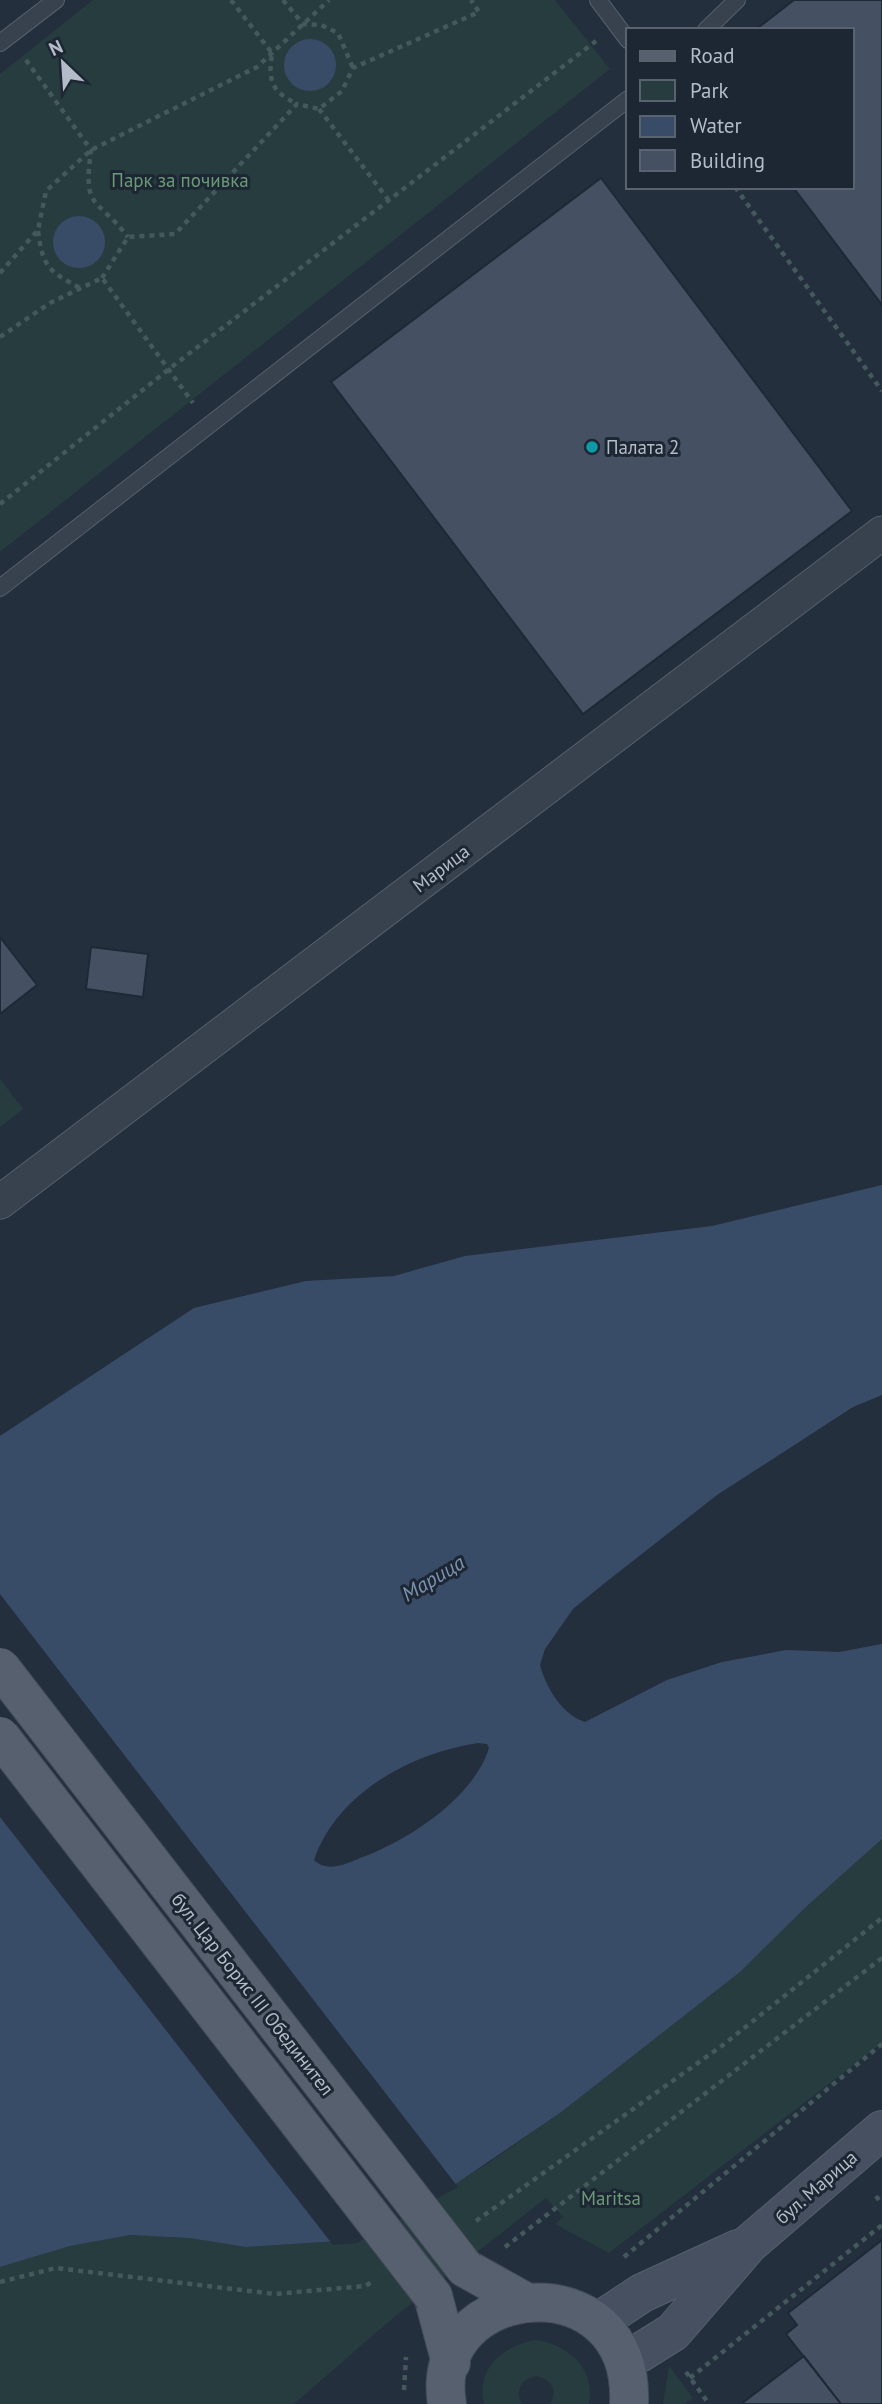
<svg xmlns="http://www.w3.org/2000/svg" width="882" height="2404" viewBox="0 0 882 2404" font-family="'PT Sans',sans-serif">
  <rect width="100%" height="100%" fill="#242f3e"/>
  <!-- green -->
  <path fill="#263c3f" d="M93,0H555L610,69L0,552V74Z
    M0,1079L23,1109L0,1127Z
    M882,1839V2043L609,2253L555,2224L563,2217L546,2198L393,2318L294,2404H0V2267L70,2246L130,2235L189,2238L247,2247L355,2240L484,2166L560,2113L740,1972L807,1906Z
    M537,2340C568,2345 596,2369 589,2404H550C559,2390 550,2377 534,2376C520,2381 515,2391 522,2404H484C475,2368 505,2344 537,2340Z
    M669,2366L693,2398L684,2404H663Z"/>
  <!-- water -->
  <path fill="#394c67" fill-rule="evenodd" d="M284 65a26 26 0 1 1 52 0a26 26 0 1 1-52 0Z
    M53 242a26 26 0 1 1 52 0a26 26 0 1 1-52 0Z
    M882,1185V1395L853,1407L717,1495L606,1582L573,1609L545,1649L540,1665C546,1687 561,1714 585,1722L667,1680L722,1662L786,1650L839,1652L882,1644V1839L807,1906L740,1972L560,2113L439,2195L355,2240L246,2247L189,2238L130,2235L70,2246L0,2267V1436L194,1308L306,1281L394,1276L465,1256L712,1226ZM478,1743L487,1744L489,1748C474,1798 406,1842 360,1858C346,1864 327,1873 314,1860C337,1793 411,1753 478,1743Z"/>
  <!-- pier -->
  <path fill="#242f3e" d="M0,1594L458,2187L357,2243L333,2245L0,1817Z"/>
  <!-- building -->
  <path fill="#455162" stroke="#1f2835" stroke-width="2" d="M794,0H882V305L793,187H852V30H755Z
    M601,178L852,511L583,714L331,382Z
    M0,937L37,985L0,1014Z
    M91,947L148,954L143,997L86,989Z
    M882,2240V2404H841L786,2334L797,2325L788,2313Z
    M804,2356L841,2404H741Z"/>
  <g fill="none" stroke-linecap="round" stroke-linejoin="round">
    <!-- lane casing -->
    <g stroke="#565f6c" stroke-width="18">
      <path id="lane" d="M598,0L628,40
        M706,30L737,0
        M0,43L56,0
        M0,588L628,99"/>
    </g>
    <!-- street casing -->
    <g stroke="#565f6c" stroke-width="35">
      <path id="street" d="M0,1202L882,533"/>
    </g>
    <!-- secondary casing -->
    <g stroke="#565f6c" stroke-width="40">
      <path id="secondary" d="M598,2322L642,2293L738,2249
        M625,2362L673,2332L749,2244L882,2130"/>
    </g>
    <!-- primary casing -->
    <g stroke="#414a57" stroke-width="40">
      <path id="primary" d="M465,2268L524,2301
        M433,2296L451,2363
        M447,2404C426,2279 636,2259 629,2404"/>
    </g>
    <!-- path -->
    <path stroke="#44595c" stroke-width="4.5" stroke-dasharray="5 5" stroke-linecap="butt" d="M231,0L272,53C268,81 271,91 297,104
      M283,0L303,24L321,25L338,33L353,68
      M26,60L91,150C83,211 95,195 128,237
      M319,109L390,202
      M735,187L882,391
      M38,231C43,268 49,271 80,288
      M0,273L38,230L46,191L91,150L257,67L329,0
      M102,278L128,237L175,234L297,104L319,109L342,91L353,68L479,12L471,0
      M0,337L50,303L102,278L193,403
      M0,504L169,369L596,41
      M876,2196L882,2204
      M476,2221L723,2045L882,1918
      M505,2247L882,1958
      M624,2257L882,2044
      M0,2282L56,2268L275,2294L365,2286L372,2282
      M686,2372L709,2404
      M690,2378L882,2225
      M404,2390L406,2357"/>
    <!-- lane -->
    <use href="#lane" stroke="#38414e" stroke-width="16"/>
    <!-- street -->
    <use href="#street" stroke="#38414e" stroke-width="33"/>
    <!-- secondary -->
    <use href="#secondary" stroke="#465061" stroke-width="38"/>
    <!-- primary -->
    <use href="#primary" stroke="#56606e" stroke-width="38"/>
    <!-- primary-bridge casing -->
    <g stroke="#414a57" stroke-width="40" stroke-linecap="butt">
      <path id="primary-bridge" d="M0,1667L465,2268
        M0,1736L433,2296"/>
    </g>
    <!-- primary-bridge -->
    <use href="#primary-bridge" stroke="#56606e" stroke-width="38"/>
  </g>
  <!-- markers -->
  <circle fill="#0f9aa8" stroke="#1d2633" stroke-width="2.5" cx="592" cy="447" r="7"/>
  <g text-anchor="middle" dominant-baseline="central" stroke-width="6" stroke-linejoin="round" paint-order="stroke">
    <!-- park labels -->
    <g font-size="19" fill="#6b9a76" stroke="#1d2633">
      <text x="180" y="180">Парк за почивка</text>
      <text x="611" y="2198">Maritsa</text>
    </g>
    <!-- poi labels -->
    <g font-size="19" fill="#b4bcc9" stroke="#1d2633" text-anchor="start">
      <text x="606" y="447">Палата 2</text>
    </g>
    <!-- street labels -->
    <g font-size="19" fill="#b4bcc9" stroke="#1d2633">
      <text transform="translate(441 868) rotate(-37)">Марица</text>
      <text transform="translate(253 1994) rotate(52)">бул. Цар Борис III Обединител</text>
      <text transform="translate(816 2187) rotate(-41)">бул. Марица</text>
    </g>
    <!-- water labels -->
    <g font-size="21" font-style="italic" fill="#7c92b1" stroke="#1d2633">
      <text transform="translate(433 1578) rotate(-31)">Марица</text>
    </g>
  </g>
  <!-- legend -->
  <rect x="626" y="28" width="228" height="161" fill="#1d2633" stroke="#59626f" stroke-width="2"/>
  <rect x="640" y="51" width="35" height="10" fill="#56606e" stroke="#59626f" stroke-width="2"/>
  <text x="690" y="63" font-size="21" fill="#b4bcc9">Road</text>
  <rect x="640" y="80" width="35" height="21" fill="#263c3f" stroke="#59626f" stroke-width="2"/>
  <text x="690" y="98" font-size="21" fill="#b4bcc9">Park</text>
  <rect x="640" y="116" width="35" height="21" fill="#394c67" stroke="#59626f" stroke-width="2"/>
  <text x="690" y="133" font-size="21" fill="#b4bcc9">Water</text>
  <rect x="640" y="150" width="35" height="21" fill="#455162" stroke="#59626f" stroke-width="2"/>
  <text x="690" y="168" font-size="21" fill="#b4bcc9">Building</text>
  <!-- north arrow -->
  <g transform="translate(63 63) rotate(335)" stroke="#1d2633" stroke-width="5" paint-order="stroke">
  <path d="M0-5L12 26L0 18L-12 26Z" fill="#b4bcc9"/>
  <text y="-10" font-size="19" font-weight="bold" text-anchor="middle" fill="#b4bcc9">N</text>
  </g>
</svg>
